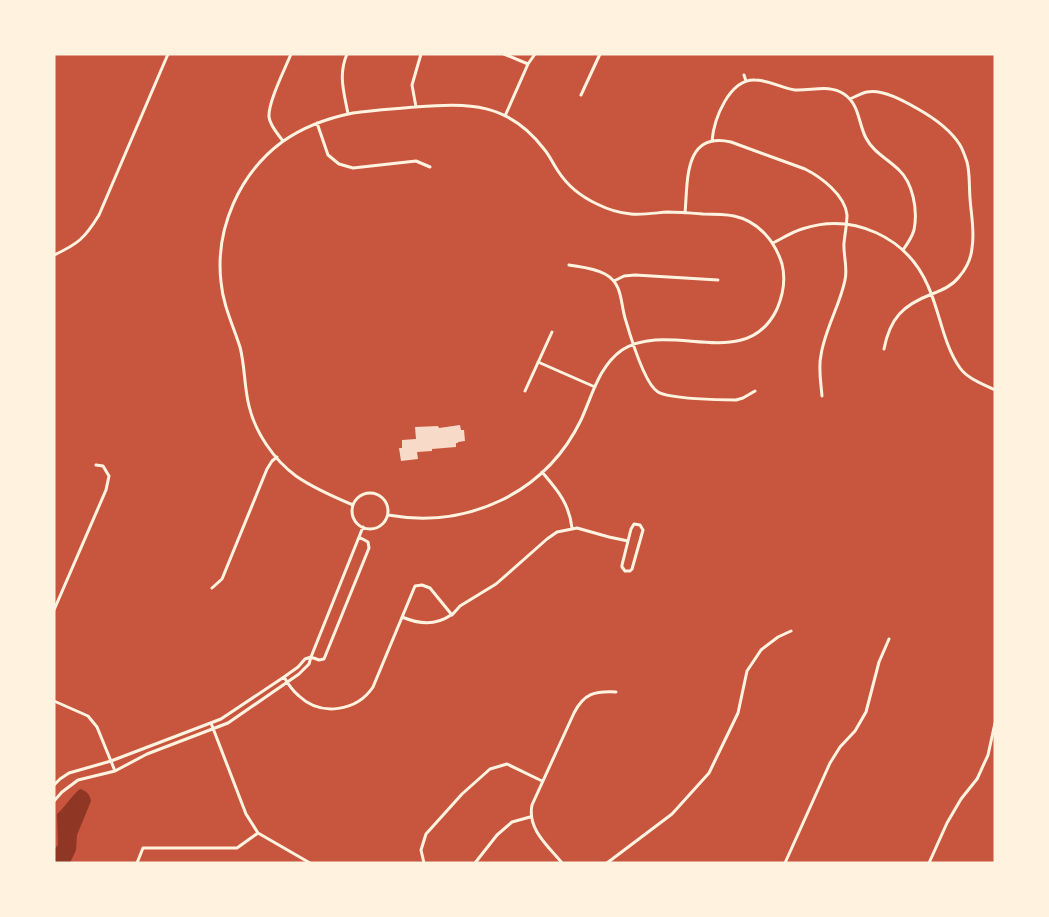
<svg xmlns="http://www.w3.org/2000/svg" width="1049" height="917" viewBox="0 0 1049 917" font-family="'Fira Sans Condensed',sans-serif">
  <rect width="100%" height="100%" fill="#c8553d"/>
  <!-- water -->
  <path fill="#8f3625" d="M80,789C87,791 90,795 91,801L77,835L76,850L70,863H54V850L58,845L57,814C66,806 71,796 80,789Z"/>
  <!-- building -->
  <path fill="#f7dbc8" d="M460,425L461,430H464L465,441L458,442V443H456V447L432,449V451L417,452L418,459L401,461L399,448H402V440L416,439L415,427L438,426L439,428Z"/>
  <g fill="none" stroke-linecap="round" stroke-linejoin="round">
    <!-- minor -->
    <path stroke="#fff3e0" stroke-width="3" d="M347,54C338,75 344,92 348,114
      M504,54L528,64
      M744,75L746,81
      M581,95L600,54
      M850,99C855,97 861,93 867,92C883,89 904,101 918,109C934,118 950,129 960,145C963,150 965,156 967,162C970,173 969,186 970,198C971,214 975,232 972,248C971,259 966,269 959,277C952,286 942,290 932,294C903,305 890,318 884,349
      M416,107L412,85L421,54
      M505,116L528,64L535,54
      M317,123L328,155L339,164L353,168L416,161L430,167
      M283,141C278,134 270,126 269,117C268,102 285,69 291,54
      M712,141C714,119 729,79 755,80C769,80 781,88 795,90C812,91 829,84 844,94C860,105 858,123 866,138C873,152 888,159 899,170C913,183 918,210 914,230C912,237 908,243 903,250
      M685,213C688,182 683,131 731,142L805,169C821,177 845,195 847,215C847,224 845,233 844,243C843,255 848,267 845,280C840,305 825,329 821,355C818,368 821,383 822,396
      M773,243C783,238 792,232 802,229C853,212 907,237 928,286C940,312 943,344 960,368C968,379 983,384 995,390
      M54,255C78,244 85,238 99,215L168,54
      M569,265C581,267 594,268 605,274C623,284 620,301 625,318C630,335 644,384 658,392C670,399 720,400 736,400L743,398L755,391
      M614,281L624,276L635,275L718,280
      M538,362L595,387
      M525,391L552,332
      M542,472C558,491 569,503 572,528
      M352 511a18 18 0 1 1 36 0a18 18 0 1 1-36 0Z
      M353,505C334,497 313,488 296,476C274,460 255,432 249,406C244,386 245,366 240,347C233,325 223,305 221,282C215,229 239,174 282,142C303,127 328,118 353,113C374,110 394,109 415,107C469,103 508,102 544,149C550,156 553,164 558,171C567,185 582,197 597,204C607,209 619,213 631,214C643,215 655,213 667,212C679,212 691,213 703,214C713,214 724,214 734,216C758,221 775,241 782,264C786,280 783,295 777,309C746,374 670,319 622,350C599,366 592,396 581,420C545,494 467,529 388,515
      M634,524L640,525L643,530L632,569L630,571H625L622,567V565L631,529Z
      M212,588L222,579L267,469L272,461L277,457
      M54,610L106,490L109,476L103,466L96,465
      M402,617C419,624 435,626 451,615
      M311,657L319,660L324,659L369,548L368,542L359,537
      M284,677C288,684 293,691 299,696C321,717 357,711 373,687L415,586L422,585L430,588L452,615L460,606L496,584L547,539L557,532L577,528L609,537L628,541
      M54,701L88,716L97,727L115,771
      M211,723L246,814L258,833L310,863
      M54,785L60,779L69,773L111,761L221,719L284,677L298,667L305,659L311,657
      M54,801L62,792L78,780L115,771L147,754L228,723L299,674L309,664L311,657L363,527
      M137,863L143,848H237L258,833
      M424,863L421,850L426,834L462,794L490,769L507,764L542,781
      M475,863L497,835L512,822L530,817
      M562,863C548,846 527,829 532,805L574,713C584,693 595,691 616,692
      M607,863L672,814L709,773L738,713L747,671L761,650L778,637L791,631
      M785,863L830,763L840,747L855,731L866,712L879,662L889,639
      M929,863L947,823L961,799L977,779L988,755L995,723"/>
  </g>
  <!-- border -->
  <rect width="1049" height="917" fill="none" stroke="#fff3e0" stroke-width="111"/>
</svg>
